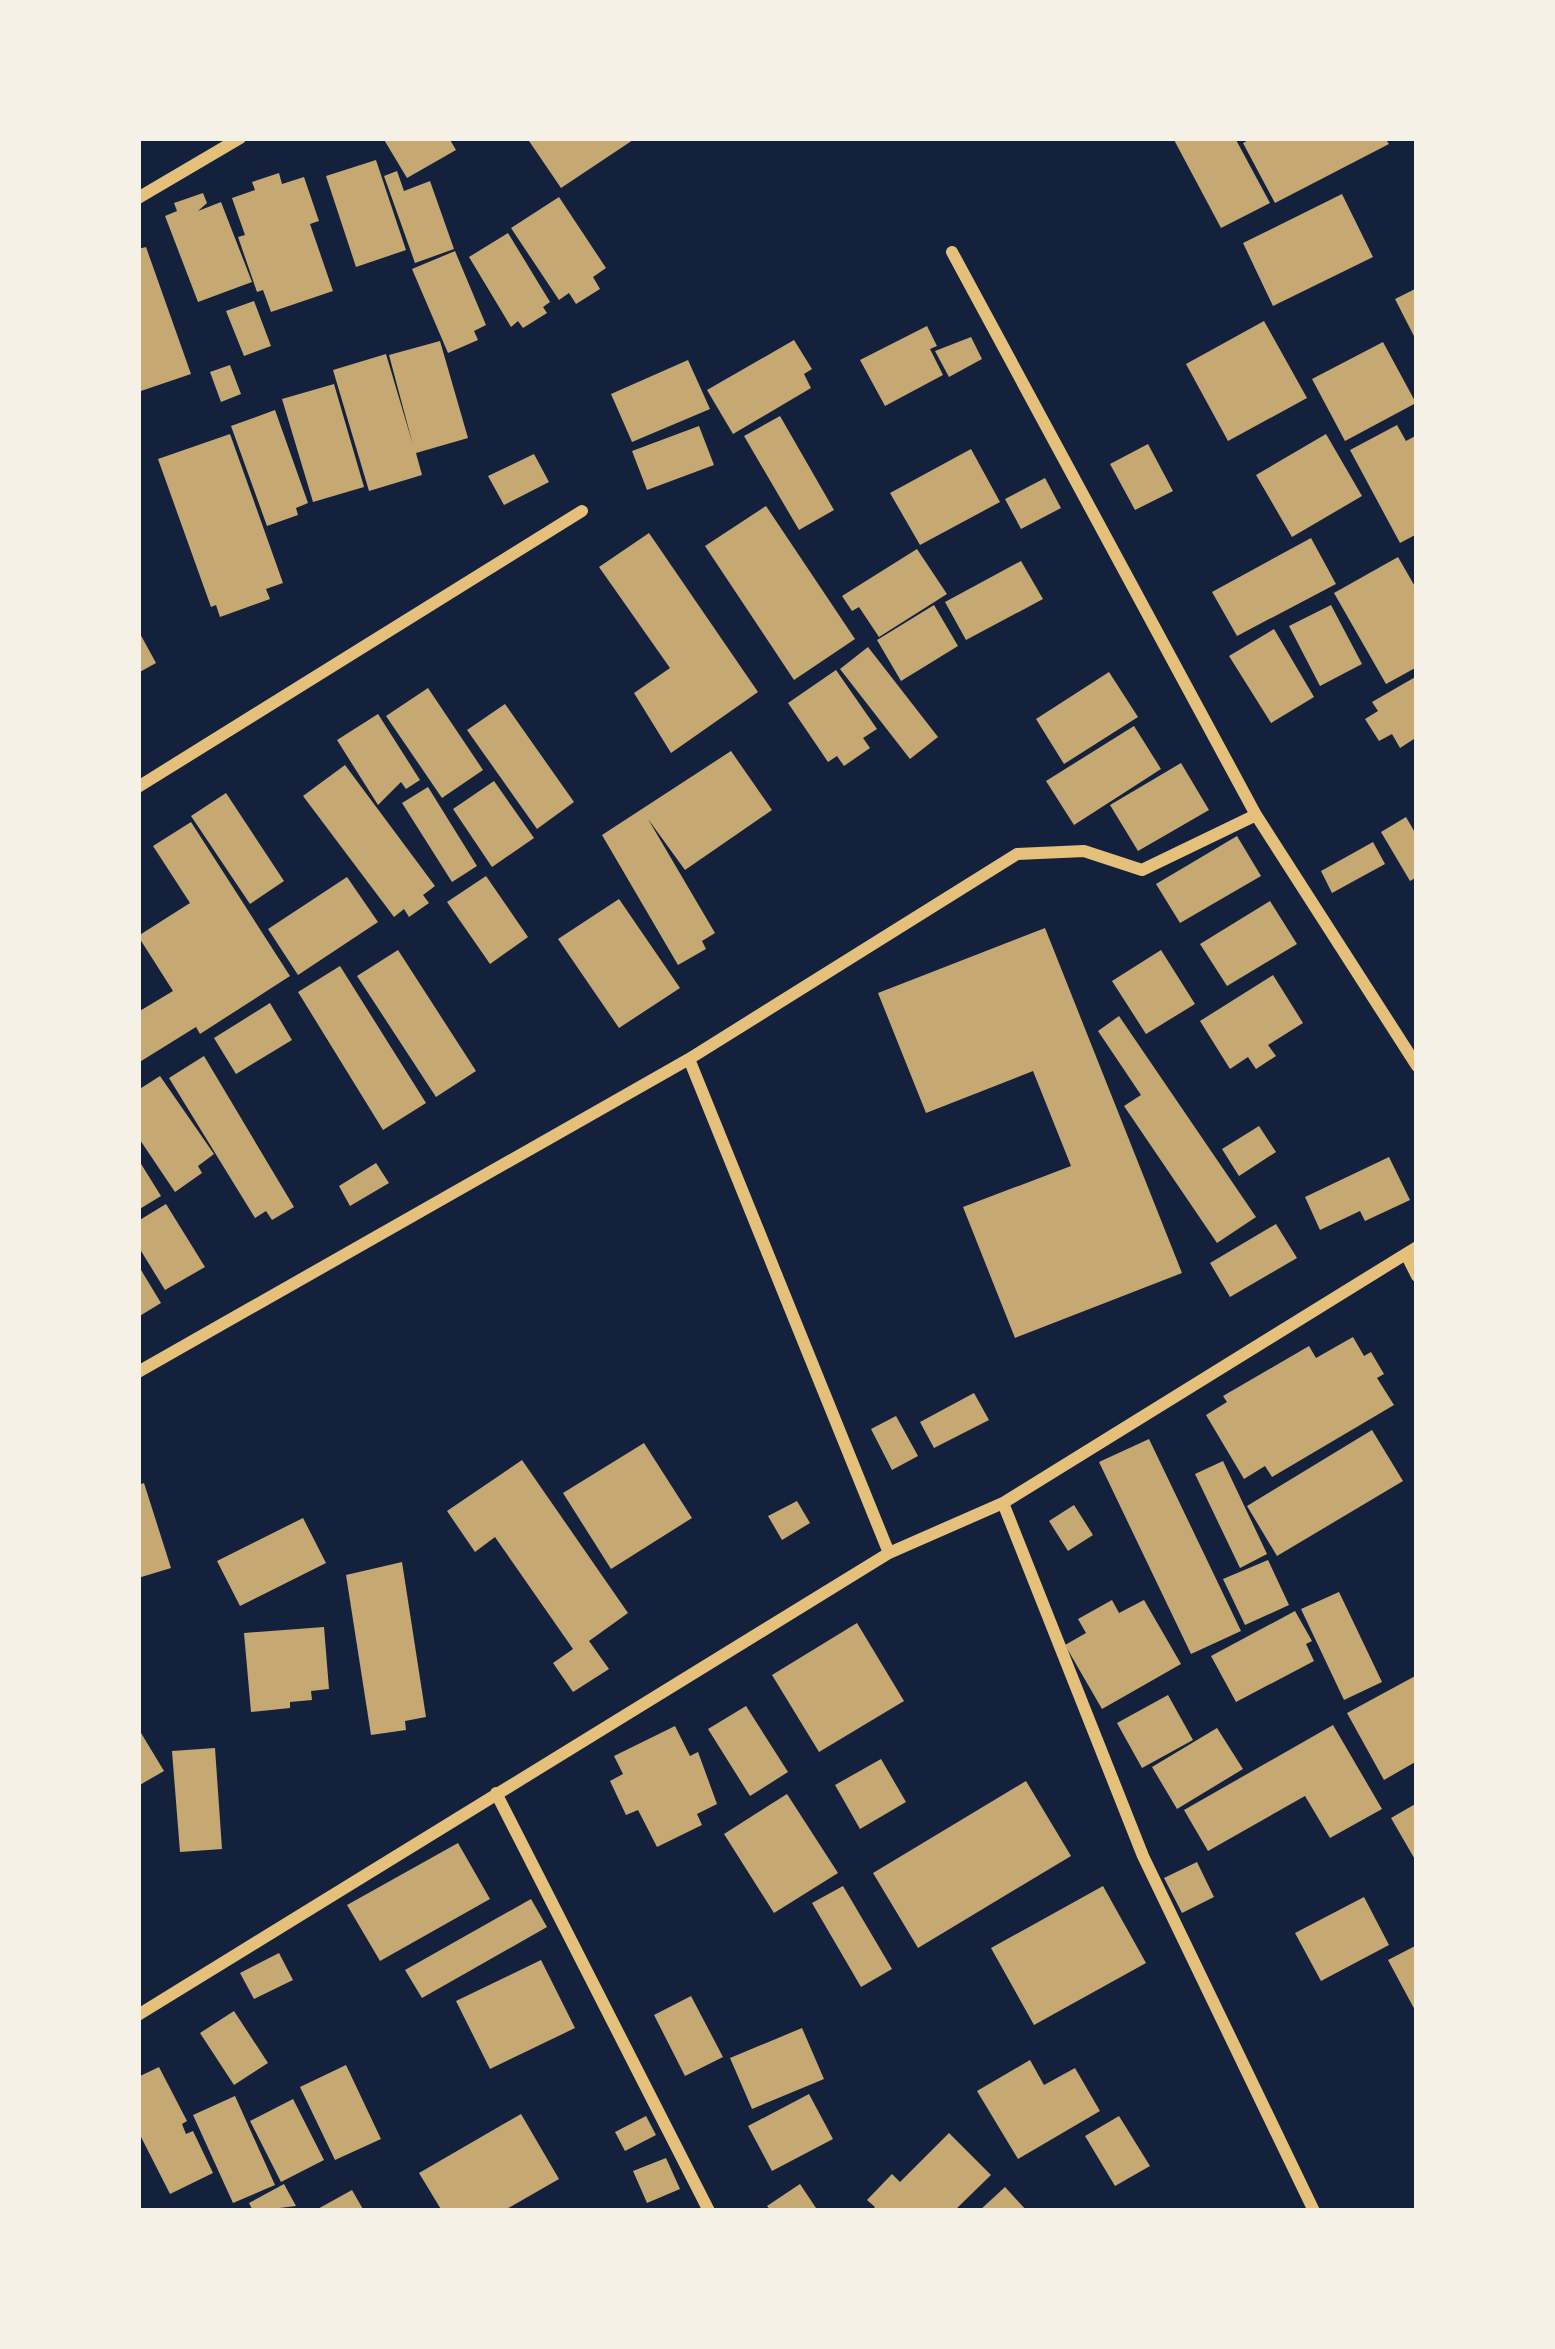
<svg xmlns="http://www.w3.org/2000/svg" width="1555" height="2349" viewBox="0 0 1555 2349" font-family="Karla,sans-serif">
  <rect width="100%" height="100%" fill="#14213d"/>
  <!-- building -->
  <path fill="#c6a872" d="M383,138H449L456,150L407,178Z
    M527,138H636L561,188Z
    M1173,138H1235L1270,203L1221,228Z
    M1252,138H1385L1389,144L1275,203L1243,143Z
    M376,160L406,250L356,267L326,176Z
    M397,171L404,191L430,181L454,249L415,263L384,176Z
    M279,173L282,184L304,177L319,221L310,224L333,291L271,312L263,290L257,292L238,237L245,235L232,198L255,190L252,182Z
    M203,193L207,203L198,211L221,202L252,282L198,302L165,216L177,211L174,203Z
    M1342,194L1373,257L1273,306L1243,243Z
    M559,197L606,268L593,277L600,289L576,304L569,293L559,300L511,228Z
    M508,233L550,302L543,307L547,313L523,328L518,321L511,327L469,257Z
    M146,247L191,374L138,392V249Z
    M455,251L486,325L474,331L478,340L448,353L412,269Z
    M1417,288V342L1395,299Z
    M254,301L271,346L244,356L226,311Z
    M1264,321L1307,398L1228,441L1186,364Z
    M927,326L937,346L930,349L943,375L885,406L860,360Z
    M971,337L982,359L949,377L935,351Z
    M794,340L812,369L804,374L811,388L733,434L707,390Z
    M440,341L468,438L416,453L422,475L369,491L333,370L386,354L413,445L389,355Z
    M1383,342L1416,403L1345,441L1312,379Z
    M688,360L710,409L632,442L611,394Z
    M230,365L241,394L221,402L210,372Z
    M334,384L364,487L313,502L282,399Z
    M275,410L308,503L296,508L298,515L267,526L231,426Z
    M780,416L834,510L799,530L744,436Z
    M1397,425L1406,441L1417,435V534L1400,543L1350,450Z
    M699,426L714,465L647,490L632,451Z
    M230,434L283,583L266,589L270,599L220,617L216,605L211,607L158,459Z
    M1326,434L1362,496L1292,537L1256,475Z
    M1148,444L1173,491L1135,510L1110,464Z
    M971,449L1000,502L920,545L890,493Z
    M534,454L549,482L504,505L488,476Z
    M1045,478L1061,508L1021,529L1005,499Z
    M766,506L855,639L794,680L705,546Z
    M649,533L758,692L671,753L634,693L670,668L599,567Z
    M1311,538L1336,584L1237,636L1212,592Z
    M917,549L947,594L879,637L859,607L852,611L842,596Z
    M1398,557L1417,590V667L1386,684L1334,593Z
    M1021,561L1043,599L966,640L945,602Z
    M934,605L958,646L901,681L877,640Z
    M1331,605L1362,664L1320,686L1289,626Z
    M1274,629L1314,697L1271,723L1229,656Z
    M138,630L156,663L138,673Z
    M868,647L938,737L910,759L840,669Z
    M836,670L877,729L863,738L870,748L844,766L837,756L828,762L788,703Z
    M1109,672L1138,717L1064,764L1036,719Z
    M1417,676V737L1400,748L1392,734L1379,741L1365,719L1378,711L1372,702Z
    M428,688L483,770L442,798L386,716Z
    M505,704L574,802L537,829L467,730Z
    M378,714L420,780L406,789L401,782L378,805L337,740Z
    M1134,726L1161,769L1074,825L1046,781Z
    M731,751L772,810L685,870L648,819L715,933L702,941L706,949L678,965L602,835Z
    M1181,763L1209,810L1138,851L1110,805Z
    M345,765L435,886L423,895L429,903L409,917L404,909L394,917L303,796Z
    M494,781L534,838L492,867L453,809Z
    M428,787L477,866L452,882L402,803Z
    M226,793L284,881L250,904L191,816Z
    M1406,817L1417,836V877L1410,881L1381,832Z
    M191,822L290,976L200,1034L196,1027L138,1063V1012L173,991L138,936L190,903L153,846Z
    M1237,836L1261,876L1180,923L1156,884Z
    M1373,842L1385,864L1332,893L1321,871Z
    M486,876L528,937L490,964L447,902Z
    M347,877L378,922L298,975L268,929Z
    M619,899L680,988L619,1028L558,939Z
    M1270,901L1297,944L1227,986L1200,944Z
    M1045,928L1182,1273L1015,1338L963,1207L1071,1166L1033,1071L926,1113L878,993Z
    M398,950L476,1071L436,1097L357,976Z
    M1161,950L1195,1004L1146,1034L1112,981Z
    M340,966L426,1103L383,1130L298,992Z
    M1273,975L1303,1023L1268,1045L1276,1056L1256,1069L1248,1057L1230,1069L1200,1021Z
    M270,1003L292,1040L236,1074L214,1038Z
    M1119,1016L1256,1217L1217,1243L1124,1106L1141,1095L1098,1031Z
    M204,1056L294,1207L272,1220L266,1211L255,1218L169,1078Z
    M160,1076L214,1154L198,1166L202,1173L175,1192L138,1137V1090Z
    M1259,1126L1276,1152L1239,1176L1222,1149Z
    M1389,1157L1410,1200L1365,1221L1360,1211L1320,1230L1305,1197Z
    M138,1159L161,1196L138,1210Z
    M376,1163L389,1183L350,1206L339,1186Z
    M166,1204L205,1267L165,1290L138,1246V1221Z
    M1276,1224L1297,1258L1230,1297L1210,1263Z
    M138,1265L161,1303L138,1317Z
    M1353,1337L1364,1356L1371,1352L1384,1374L1377,1378L1394,1405L1272,1477L1265,1466L1244,1479L1206,1415L1227,1402L1223,1396L1309,1346L1316,1358Z
    M974,1393L989,1420L934,1448L920,1422Z
    M896,1416L918,1456L892,1470L871,1429Z
    M1372,1430L1403,1481L1277,1556L1247,1506Z
    M1149,1439L1241,1631L1191,1654L1099,1462Z
    M644,1443L692,1518L611,1569L563,1493Z
    M522,1460L628,1613L589,1641L609,1669L573,1692L553,1663L573,1649L495,1537L475,1552L447,1511Z
    M1223,1461L1267,1554L1240,1568L1195,1474Z
    M144,1483L171,1568L138,1578V1485Z
    M797,1501L810,1523L782,1540L768,1516Z
    M1074,1505L1093,1535L1068,1551L1049,1521Z
    M303,1518L326,1563L240,1606L217,1561Z
    M1268,1560L1289,1605L1245,1625L1223,1579Z
    M402,1562L426,1717L405,1721L406,1730L371,1735L346,1575Z
    M1339,1592L1382,1682L1344,1700L1301,1609Z
    M1112,1600L1119,1613L1144,1600L1181,1664L1102,1709L1065,1645L1086,1633L1078,1619Z
    M1295,1611L1312,1641L1306,1644L1314,1661L1236,1702L1211,1656Z
    M857,1623L904,1701L819,1752L772,1675Z
    M324,1627L329,1689L311,1691L312,1700L290,1702V1708L251,1712L244,1633Z
    M1417,1675V1761L1384,1780L1347,1713Z
    M1168,1695L1193,1740L1142,1768L1117,1723Z
    M746,1706L788,1772L750,1796L708,1729Z
    M1333,1725L1382,1809L1330,1838L1305,1796L1208,1851L1184,1810Z
    M675,1726L690,1756L698,1752L717,1804L697,1814L702,1825L657,1847L638,1810L626,1815L610,1781L623,1774L614,1756Z
    M138,1728L164,1771L138,1786Z
    M1217,1728L1243,1769L1177,1809L1152,1767Z
    M215,1748L222,1849L180,1852L172,1751Z
    M881,1759L906,1802L860,1829L835,1785Z
    M1026,1781L1071,1856L918,1948L873,1873Z
    M787,1794L838,1873L774,1913L724,1834Z
    M1417,1803V1863L1391,1818Z
    M458,1843L490,1899L380,1961L347,1905Z
    M1197,1862L1214,1897L1182,1913L1164,1878Z
    M843,1886L892,1969L861,1987L812,1903Z
    M1103,1886L1146,1963L1034,2025L991,1948Z
    M1364,1897L1389,1945L1321,1981L1295,1933Z
    M531,1899L547,1927L422,1998L405,1970Z
    M1417,1945V2014L1388,1960Z
    M279,1953L293,1980L254,1999L240,1973Z
    M541,1960L575,2028L490,2069L456,2001Z
    M691,1996L723,2057L685,2076L654,2015Z
    M234,2011L268,2063L234,2085L200,2033Z
    M802,2028L824,2079L752,2109L730,2058Z
    M1030,2060L1044,2085L1075,2068L1100,2111L1018,2159L977,2091Z
    M346,2065L381,2139L335,2160L300,2087Z
    M159,2067L187,2121L182,2124L186,2134L193,2131L213,2173L170,2194L138,2131V2077Z
    M809,2094L833,2139L772,2171L748,2126Z
    M235,2096L275,2185L233,2203L193,2115Z
    M293,2099L324,2160L281,2182L250,2121Z
    M521,2114L559,2179L503,2211H442L419,2173Z
    M646,2116L656,2135L625,2151L615,2132Z
    M1119,2116L1150,2166L1115,2186L1085,2136Z
    M949,2133L991,2175L954,2211H871L875,2207L867,2200L892,2174L900,2182Z
    M666,2158L680,2189L647,2203L633,2171Z
    M284,2184L296,2206L253,2211L249,2203Z
    M800,2184L818,2211H771L767,2206Z
    M1005,2187L1027,2211H979Z
    M352,2190L364,2211H314Z"/>
  <g fill="none" stroke-linecap="round" stroke-linejoin="round">
    <!-- minor -->
    <path stroke="#e5c07b" stroke-width="12" d="M138,198L240,138
      M952,252L1256,815L1417,1066
      M138,787L582,511
      M689,1059L1017,854L1084,851L1142,870L1256,815
      M1406,1254L1417,1276
      M138,1372L689,1059L889,1553
      M1003,1503L1143,1856L1314,2211
      M496,1793L709,2211
      M138,2015L889,1553L1003,1503L1417,1247"/>
  </g>
  <!-- border -->
  <rect width="1555" height="2349" fill="none" stroke="#f6f1e7" stroke-width="282"/>
</svg>
